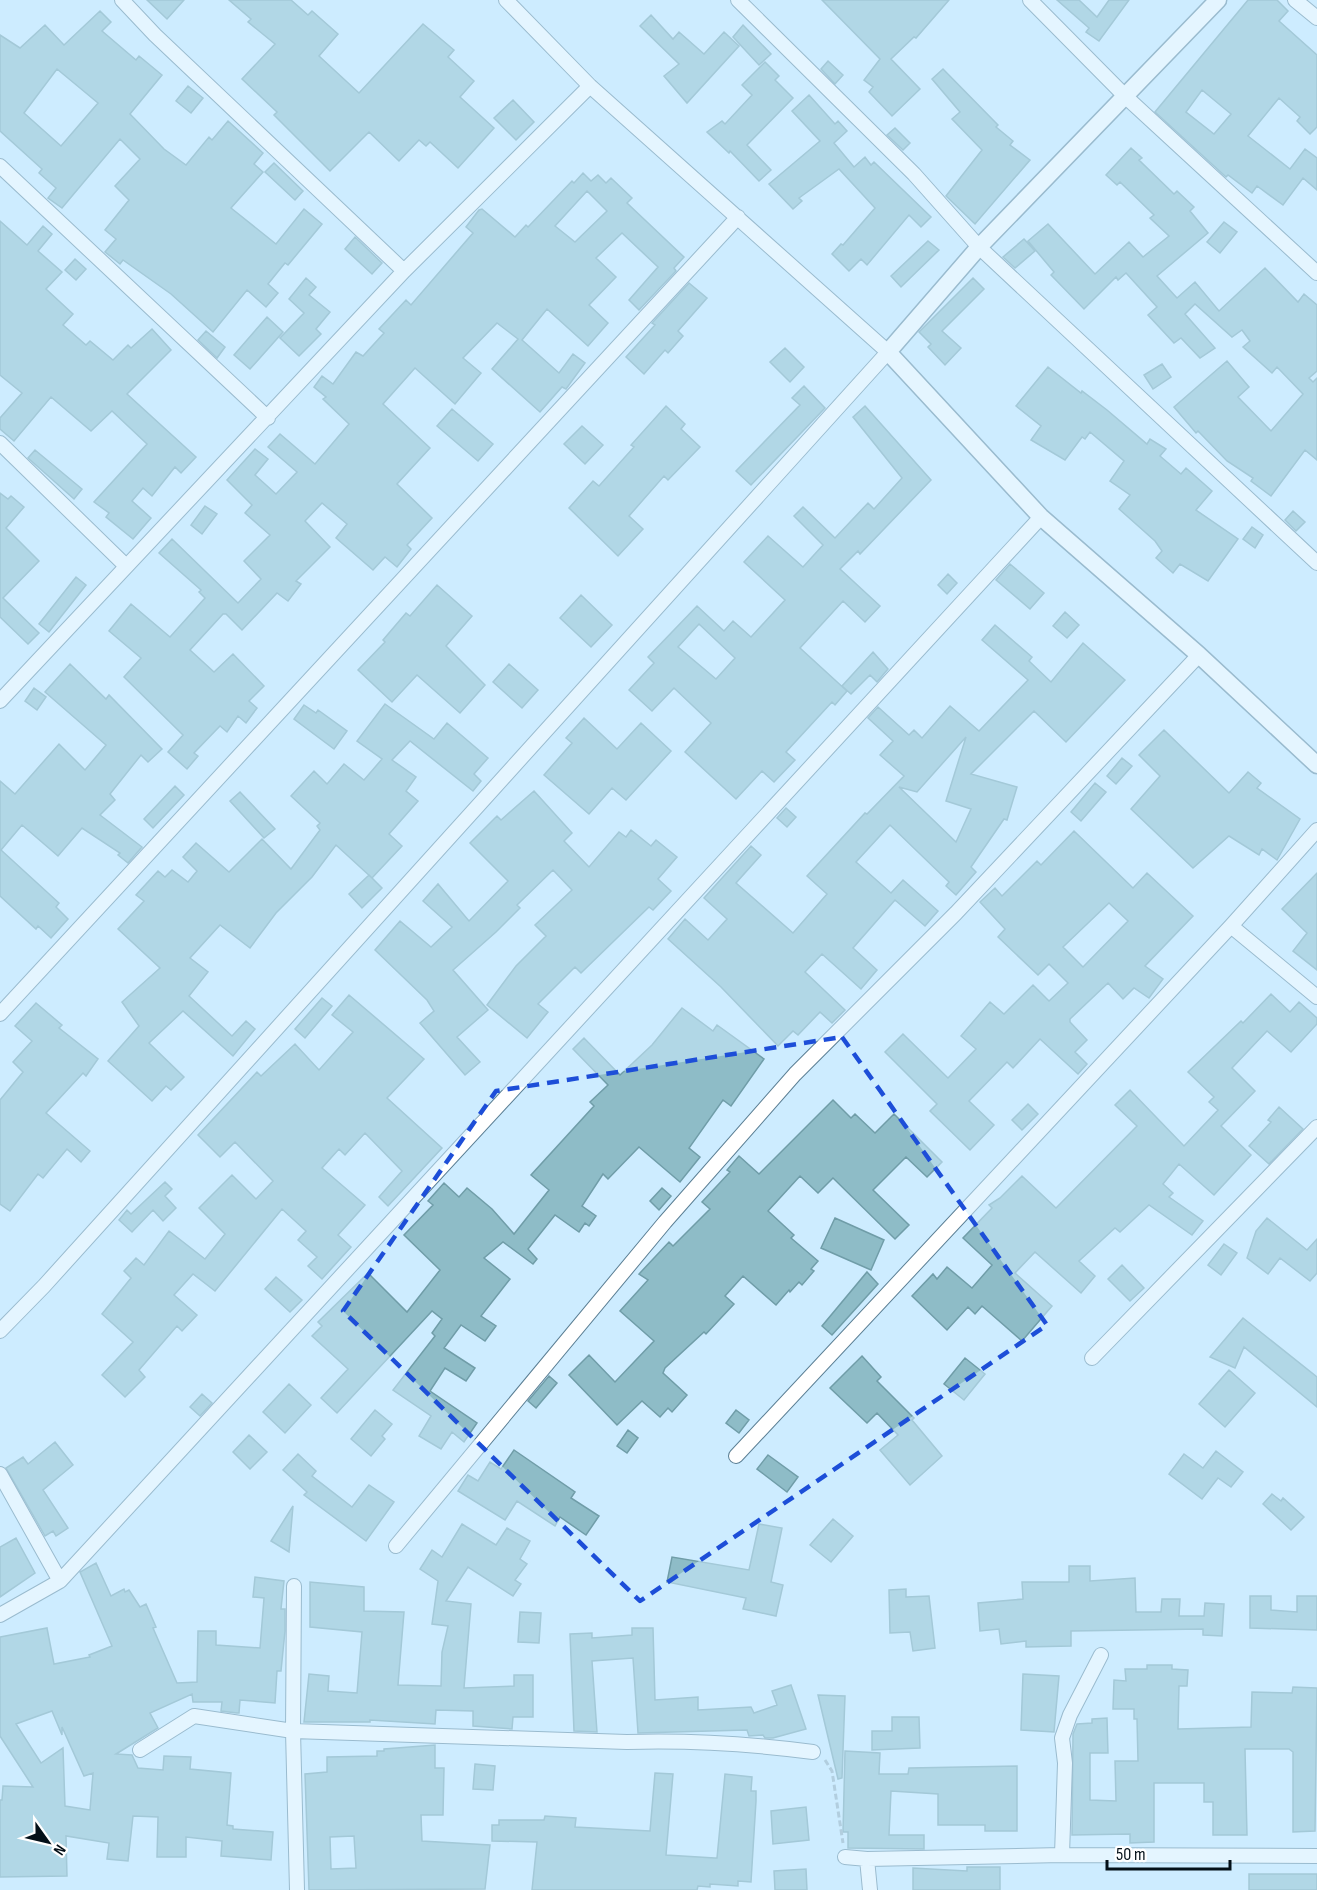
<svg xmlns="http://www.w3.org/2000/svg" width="1317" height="1890" viewBox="0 0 1317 1890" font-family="'Sofia Sans Condensed',sans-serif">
  <rect width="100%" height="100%" fill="#cdecff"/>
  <!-- building -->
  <path fill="#8ebcc7" stroke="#709da8" stroke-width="1.5" fill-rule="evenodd" d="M147,0H184L167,19Z
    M229,0H291L308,15L312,11L338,34L319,56L359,93L423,24L454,50L448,57L474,81L460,97L494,128L458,168L430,142L426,146L419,140L399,161L369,132L330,171L274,115L277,112L242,79L275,44L248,22L251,19Z
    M822,0H949L916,38L914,37L891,59L920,89L892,116L869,92L873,87L864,80L880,59Z
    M1057,0H1079L1097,17L1109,0H1129L1099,41L1086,32L1089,28Z
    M1248,0H1277L1288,11L1279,21L1317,55V127L1310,134L1297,121L1300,117L1279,98L1248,136L1290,169L1305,149L1317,158V190L1303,178L1283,205L1257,186L1252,193L1228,175L1226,177L1155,112ZM1202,90L1231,114L1214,134L1186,112Z
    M100,11L111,22L102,31L136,60L139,56L162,75L130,114L164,149L186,165L209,137L212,140L228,121L263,153L254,164L263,172L231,208L276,244L304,209L322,224L288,265L285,263L268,284L278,293L266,307L247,290L213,332L171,294L123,260L120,264L105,252L116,239L105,230L129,200L115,186L140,159L120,139L62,208L48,198L56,188L39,173L42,169L0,131V35L20,48L45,25L64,45ZM57,69L98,103L61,146L24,113Z
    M651,15L673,39L679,32L704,54L724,32L739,46L687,103L664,76L679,64L640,26Z
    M743,25L771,54L759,65L733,37Z
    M828,61L843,75L835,84L821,69Z
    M765,62L779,76L775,80L793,98L747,145L771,170L759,181L730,151L729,153L707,132L722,121L725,124L752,95L742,85Z
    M943,69L998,125L996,127L1013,141L1010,145L1030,160L975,224L946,196L982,150L952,119L960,112L932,79Z
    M188,86L203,98L191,113L176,101Z
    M809,95L835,124L838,121L847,131L834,143L854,167L865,157L871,165L874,162L931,217L921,227L909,215L867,265L861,259L849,271L832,254L841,244L843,245L875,208L839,169L799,198L802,201L793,209L769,184L820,141L792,111Z
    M513,100L534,122L516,140L494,118Z
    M895,128L910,143L903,150L887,135Z
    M1131,148L1142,158L1139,160L1174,194L1177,191L1194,207L1190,211L1208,233L1157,276L1177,298L1195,282L1219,311L1265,268L1298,302L1304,294L1317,305V371L1309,378L1313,382L1317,378V460L1305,450L1271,496L1251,481L1253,478L1227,461L1198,431L1196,433L1174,407L1227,361L1249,387L1238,397L1271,431L1303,394L1277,367L1272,373L1243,347L1250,341L1242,330L1232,337L1195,304L1185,314L1215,348L1200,358L1181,338L1174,343L1148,315L1157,307L1126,273L1118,280L1116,277L1084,309L1051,275L1054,272L1028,241L1048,224L1095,274L1129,242L1143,257L1169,236L1150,218L1154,215L1120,182L1117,185L1106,175Z
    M274,163L303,191L295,200L265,172Z
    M583,173L591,181L598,175L606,183L611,178L632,198L627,203L684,257L674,268L676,271L639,310L629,300L658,267L622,233L596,258L616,277L589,305L608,323L588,346L547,309L522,340L559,373L573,354L585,363L566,389L562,387L540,412L492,369L518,339L497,323L463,358L481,373L455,404L415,368L383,404L430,448L397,484L432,518L407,545L411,549L397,567L385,557L373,570L336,538L347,524L322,503L305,521L330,547L296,581L301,584L288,601L277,593L242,630L226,614H223L190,650L214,672L233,654L264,686L249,701L257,708L246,723L238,716L227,732L220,726L194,753L198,756L187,769L168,752L183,735L124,677L141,658L109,631L131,604L170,637L205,598L199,592L201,590L159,553L172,539L238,603L261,579L244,561L270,535L245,513L252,505L227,480L255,449L268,459L255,475L276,494L297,472L268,447L280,434L315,464L349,424L323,399L326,397L314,387L322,376L333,384L356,352L363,356L384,333L379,329L406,300L411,305L473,233L466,227L479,210L482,209L515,237L526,225L528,227L572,181L574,183ZM587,191L607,211L575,242L555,226Z
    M0,221L27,245L43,226L52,234L38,251L62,272L46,289L73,314L63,325L86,345L90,341L113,360L128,345L131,348L152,329L171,350L127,394L196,457L181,473L175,467L152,496L143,488L132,501L151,518L133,539L106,517L109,513L94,502L147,444L112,411L91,431L51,397L14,441L0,429V418L22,393L0,375Z
    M1224,222L1237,232L1220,253L1207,242Z
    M355,237L382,263L372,274L345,249Z
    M1024,239L1035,251L1015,268L1003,257Z
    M928,241L939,250L901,287L891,276Z
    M75,259L86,269L76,280L65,270Z
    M306,278L316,287L309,295L330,312L316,329L321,334L299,356L280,338L304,313L289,299Z
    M973,278L984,289L942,331L961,348L945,365L928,347L931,344L919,332Z
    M689,283L707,298L678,331L683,336L668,353L665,350L644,374L626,357L655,325L652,323Z
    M267,317L283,332L250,369L234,355Z
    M206,331L225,347L217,358L198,340Z
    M785,348L804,367L790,382L770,362Z
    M1162,364L1171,377L1153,389L1144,375Z
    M1048,367L1081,393L1082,391L1107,410L1147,444L1150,439L1166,449L1160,456L1181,474L1186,468L1212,491L1196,510L1238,539L1208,581L1180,564L1173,573L1156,558L1162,551L1155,541L1119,509L1130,495L1110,481L1124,461L1090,432L1085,439L1082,437L1065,460L1031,440L1041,426L1016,406Z
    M804,386L825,408L751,485L736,471L800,405L792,398Z
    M666,406L685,424L681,429L700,447L668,480L664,476L629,516L643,529L618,556L569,508L593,481L599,486L634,447L631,445Z
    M865,406L931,480L860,554L858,551L840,569L880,606L865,622L843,601L800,648L847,691L835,705L832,702L786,752L795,760L774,782L762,771L736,799L685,752L711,723L674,688L652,711L629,690L654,663L648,657L697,606L724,631L733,621L751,637L785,600L744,562L768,536L803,567L823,545L794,516L803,507L835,538L868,503L874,509L902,478L853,417ZM699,624L735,658L716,679L678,647Z
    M452,409L493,444L478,461L437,426Z
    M582,426L603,445L585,464L564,444Z
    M35,450L82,489L74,499L28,458Z
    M0,493L8,499L11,496L24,507L6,528L39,561L3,598L39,633L28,644L0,617Z
    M205,506L217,514L202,534L191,525Z
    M1293,511L1305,522L1296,531L1285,520Z
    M1252,527L1263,535L1255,548L1243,539Z
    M1010,564L1044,593L1030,609L996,580Z
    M948,574L957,583L947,594L938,585Z
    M76,577L86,585L49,632L39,624Z
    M437,585L472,616L446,646L485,685L460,713L417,675L392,702L358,670L385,642L383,640L406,613L410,616Z
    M581,595L612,625L591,647L560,618Z
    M1065,612L1079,625L1067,638L1053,626Z
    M995,625L1032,657L1029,661L1051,682L1083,643L1125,680L1066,742L1034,711L971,774L1017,787L1007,820L1004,819L971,867L976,872L956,895L946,886L949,882L890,825L856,862L891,893L903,880L938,911L925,926L895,900L853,948L877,970L861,989L822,954L805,972L845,1010L832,1023L820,1012L798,1035L793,1031L778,1046L721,987L668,939L685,919L708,940L727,919L704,898L751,846L761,855L736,883L793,933L827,894L807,876L865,813L867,814L904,776L880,755L893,741L868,718L878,707L909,735L914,730L922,738L950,706L979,731L1028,680L982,640ZM966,737L946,801L971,809L956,842L899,787L917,792Z
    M873,652L888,669L877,682L870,675L851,694L842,686Z
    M70,664L106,699L109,695L162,749L148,762L141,755L110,794L115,800L100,815L142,847L128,863L118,855L120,853L82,828L58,856L22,825L1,850L59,903L56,907L68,919L51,938L38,926L36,929L0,896V781L15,794L59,744L85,770L106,745L45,692Z
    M509,664L538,690L522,708L493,682Z
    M34,688L46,697L37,710L25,701Z
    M385,704L434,739L447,723L488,758L474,774L481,781L473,791L410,741L392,760L416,777L406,791L418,801L389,834L402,846L372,878L336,845L312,877L276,913L250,948L220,925L190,958L208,972L189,996L232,1036L246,1021L255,1029L233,1056L183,1011L149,1043L184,1077L171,1090L166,1086L152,1101L108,1061L139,1026L122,1002L160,968L118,929L144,901L136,895L158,871L165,877L172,870L188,882L197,871L183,857L196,843L229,872L262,839L291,869L320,830L317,826L320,823L291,796L314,771L327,784L344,764L364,780L382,759L357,741Z
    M304,705L316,713L318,710L347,731L334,749L294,719Z
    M584,718L617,749L641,723L671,751L626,800L612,788L589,814L544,775L572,743L566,738Z
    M1164,730L1229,793L1248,772L1261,783L1257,788L1300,819L1277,860L1262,849L1259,855L1229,836L1193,868L1131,809L1160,776L1139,755Z
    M1122,758L1132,766L1116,784L1107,776Z
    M1095,783L1106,792L1081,821L1071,812Z
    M175,786L184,795L153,828L144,819Z
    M534,791L572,833L564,841L589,867L619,832L626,837L631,830L651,846L656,840L677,857L658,879L671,891L653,910L649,907L581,973L575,967L538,1004L548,1012L527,1038L487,1005L516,966L546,936L535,925L572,890L553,870L517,905L520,908L496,932L453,970L488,1010L457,1037L480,1062L465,1075L420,1023L434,1011L427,1000L375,950L400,921L431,947L452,927L423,901L438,884L469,921L508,881L470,843L497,816L501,820Z
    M240,792L275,829L264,838L230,801Z
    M786,808L796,817L787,827L777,818Z
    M1074,831L1133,888L1147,873L1193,916L1145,966L1163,979L1149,998L1134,988L1123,999L1108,983L1070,1019V1022L1087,1040L1075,1052L1087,1064L1078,1074L1040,1039L1013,1068L1007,1062L969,1101L994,1125L970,1150L930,1111L937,1104L885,1052L903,1034L948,1078L976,1049L961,1036L990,1002L1004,1014L1033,985L1049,1001L1068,983L1049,964L1038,975L998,937L1005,929L980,902L995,888L1002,896L1037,861L1041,865ZM1109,903L1128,921L1083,967L1063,947Z
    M1317,873V970L1293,951L1307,933L1282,909Z
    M369,875L382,888L362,908L349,894Z
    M1271,994L1290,1012L1299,1002L1317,1018V1024L1291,1052L1267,1031L1232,1068L1255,1091L1221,1126L1251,1155L1214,1195L1179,1164L1163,1184L1173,1193L1169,1197L1203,1221L1192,1235L1149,1205L1120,1232L1115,1228L1079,1261L1095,1276L1081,1293L1035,1252L1015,1273L1052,1306L1022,1341L982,1306L975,1314L968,1307L947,1330L912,1296L933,1274L937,1279L947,1267L972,1288L992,1265L963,1238L992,1208L989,1205L1000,1198L1022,1176L1056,1208L1137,1126L1115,1105L1130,1090L1184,1146L1218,1110L1209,1102L1214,1097L1188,1072L1241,1021L1243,1023Z
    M349,995L424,1059L387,1098L442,1148L388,1206L379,1197L402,1171L365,1133L345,1155L339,1149L322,1168L365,1205L338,1235L351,1247L322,1279L308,1266L317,1257L298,1240L306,1231L282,1209L215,1291L193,1274L174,1295L197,1315L182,1331L177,1326L139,1370L145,1377L125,1397L102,1375L133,1342L102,1314L131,1278L124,1271L136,1258L144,1265L169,1231L205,1259L225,1234L199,1208L232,1175L256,1199L273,1181L235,1142L220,1157L198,1135L257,1072L261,1076L295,1044L319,1070L353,1032L332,1015Z
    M322,998L332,1006L305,1038L295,1029Z
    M36,1003L62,1025L59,1028L98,1059L86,1076L83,1073L46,1113L90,1151L81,1162L67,1149L43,1178L38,1174L10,1211L0,1204V1100L23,1072L13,1062L32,1041L15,1026Z
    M682,1008L713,1031L717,1025L764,1059L731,1106L723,1100L689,1148L700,1157L680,1182L639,1147L608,1179L603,1174L582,1206L596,1216L589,1226L585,1223L579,1232L555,1215L528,1249L537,1259L533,1264L503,1242L484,1258L510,1279L481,1316L496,1326L485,1341L461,1325L444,1348L475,1368L466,1381L445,1368L430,1391L477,1423L464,1442L452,1432L441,1449L419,1436L431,1416L393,1390L435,1336L432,1333L442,1319L432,1311L337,1413L321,1398L348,1369L312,1336L322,1326L318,1322L368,1273L407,1312L440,1270L404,1235L433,1205L428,1201L444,1183L459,1197L467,1188L492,1209L514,1234L549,1190L531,1175L594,1106L590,1102L608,1085L573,1049L584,1038L620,1075L652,1045Z
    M833,1100L851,1118L855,1114L875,1133L894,1114L942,1162L927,1177L906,1157L873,1190L909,1225L895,1239L833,1178L818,1193L800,1176L768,1211L794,1235L791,1238L818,1261L811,1269L814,1271L802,1285L799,1282L790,1292L789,1290L776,1305L743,1276L725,1296L734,1304L706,1334L704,1332L665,1368L663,1373L687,1395L672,1412L668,1408L660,1417L642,1401L617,1425L569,1375L589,1355L615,1382L654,1341L620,1311L648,1280L639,1274L669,1242L673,1246L710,1209L702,1202L730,1172L727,1170L739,1156L759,1174Z
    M1028,1104L1038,1114L1022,1130L1012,1120Z
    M1279,1107L1303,1129L1269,1164L1249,1146L1271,1122L1268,1120Z
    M165,1182L172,1189L165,1196L176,1208L163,1221L153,1210L132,1232L119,1220L127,1210L131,1214Z
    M662,1188L671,1196L659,1210L650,1201Z
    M835,1218L884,1240L871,1270L821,1248Z
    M1267,1218L1307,1250L1317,1239V1273L1310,1281L1280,1258L1268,1274L1247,1258L1256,1231Z
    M1224,1244L1237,1253L1221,1275L1208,1265Z
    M1122,1265L1144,1288L1130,1301L1108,1279Z
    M867,1272L878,1284L832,1335L822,1326Z
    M276,1277L302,1300L290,1312L265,1289Z
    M1243,1318L1317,1377V1407L1244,1347L1235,1368L1210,1357Z
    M862,1356L881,1377L877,1381L914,1418L912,1420L942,1456L910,1485L880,1450L898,1435L877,1413L867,1423L830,1388Z
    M965,1358L985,1374L964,1400L944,1384Z
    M1229,1370L1255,1393L1225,1427L1199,1404Z
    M549,1376L557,1383L536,1408L528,1401Z
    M289,1384L311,1405L285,1433L263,1412Z
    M202,1394L212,1403L200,1416L190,1407Z
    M375,1410L392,1424L382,1436L385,1439L371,1456L351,1439Z
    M736,1410L749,1420L739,1433L726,1423Z
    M628,1430L638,1438L627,1453L617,1446Z
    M249,1435L267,1452L250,1469L233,1452Z
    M55,1442L73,1465L43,1490L68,1528L56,1536L53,1531L45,1536L6,1468L23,1457L28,1464Z
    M514,1450L575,1492L571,1498L599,1516L586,1535L560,1517L555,1526L517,1501L505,1520L458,1491L468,1475L478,1481L490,1462L501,1469Z
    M1216,1451L1243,1472L1231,1487L1218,1478L1202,1499L1169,1474L1184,1454L1203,1468Z
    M298,1454L316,1471L312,1476L352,1507L369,1485L394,1502L366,1541L304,1495L307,1492L283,1470Z
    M768,1455L798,1477L787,1492L757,1469Z
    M1272,1494L1281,1501L1283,1498L1304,1517L1291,1530L1263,1504Z
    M293,1506L289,1552L271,1541Z
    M833,1519L853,1536L831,1562L810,1545Z
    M462,1524L496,1545L507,1528L530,1541L520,1559L527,1564L515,1580L521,1584L513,1596L468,1567L446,1601L471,1604L464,1688L514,1686V1675H533V1717H513L512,1729L473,1726V1711L436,1710L435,1724L370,1720V1722H304L309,1674L329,1676L328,1691L357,1693L362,1632L310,1627V1582L364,1587V1611L404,1612L398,1685L441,1686L442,1652L448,1626L432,1624L438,1581L420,1569L432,1550L442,1557Z
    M759,1524L782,1528L771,1582L783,1585L776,1616L743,1609L746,1598L667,1582L672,1557L749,1570Z
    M16,1538L35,1573L0,1597V1547Z
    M96,1563L111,1596L124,1589L125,1592L129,1590L140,1607L146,1604L156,1627L153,1628L177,1683L197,1682L198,1631H216V1645L260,1648L264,1598L253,1597L255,1577L284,1581L281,1609H285V1631L281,1671H277L275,1703L240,1700L239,1713H237L221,1711L222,1702H193L192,1694L150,1713L158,1728L116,1754L132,1755L138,1768L163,1770L164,1756L191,1757L190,1769L231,1773L227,1825L233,1826V1829L273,1832L271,1860L221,1856L222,1841L186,1837V1857H157L158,1817L133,1816L128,1861L107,1859L109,1843L66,1836L67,1876L0,1877V1800H2L3,1786L33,1787L0,1736V1637L47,1628L54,1664L90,1657L89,1655L112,1646L80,1572ZM52,1711L62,1735V1727L84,1776L93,1773L90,1810L65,1806L63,1748L41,1763L16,1724Z
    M1069,1566H1090V1581L1135,1578L1136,1612H1161L1162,1599H1180L1179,1616H1204L1205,1603L1224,1604L1222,1636L1203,1635V1629L1071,1631V1646L1026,1647V1641L1001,1644L999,1629L980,1631L978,1603L1023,1599L1022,1582H1069Z
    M906,1589V1597L929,1596L935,1648L913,1651L910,1632L890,1633L889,1590Z
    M1250,1596H1271V1610L1297,1612V1596H1317V1630L1250,1628Z
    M520,1612L541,1613L539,1643L518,1642Z
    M632,1628H653L655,1700L698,1697V1710L751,1707L754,1713L777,1705L772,1691L791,1685L806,1729L773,1738H765L763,1735L749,1736L747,1730L638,1733L633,1658L592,1661L597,1732L574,1731L570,1634L592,1633V1638L632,1635Z
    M1147,1665H1172V1669L1188,1670L1187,1686H1179L1178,1729L1251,1727L1252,1692L1292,1693L1293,1687L1317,1688L1315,1831L1293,1832V1752L1289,1749H1245L1247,1835H1213V1802H1204V1783H1154V1842L1130,1843V1834L1072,1835L1073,1734L1077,1724L1092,1723V1719L1107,1718L1108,1753H1090V1800L1116,1801L1115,1761H1138L1137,1719H1134V1709H1113L1114,1680L1126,1681L1125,1669H1147Z
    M1023,1674L1059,1676L1054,1732L1021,1730Z
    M818,1695L845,1696L842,1778L838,1779Z
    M892,1717H919L920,1748L872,1750V1731H892Z
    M435,1745V1768H444L443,1815H421L422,1841L490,1845L485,1889L309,1890L305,1774L327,1772V1757L377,1756V1751H384V1749ZM354,1836L356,1868L331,1869L330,1837Z
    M845,1751L880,1753L879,1774H908L909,1768L1017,1766V1831H985V1825H938V1794L891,1791L889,1835H924V1849L848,1848V1832H843Z
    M475,1764L495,1766L493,1790L473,1789Z
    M655,1773L673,1774L666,1855L715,1858H717L725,1774L752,1777L751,1791H756V1801L751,1882L738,1881V1886L710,1884V1887L698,1886L697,1890H532L537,1842L492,1841V1825H499V1820H544L545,1816L576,1818L575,1827L650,1831Z
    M806,1807L809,1840L773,1844L771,1811Z
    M967,1867H1000V1890H913V1868L967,1871Z
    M806,1869L807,1890H775L774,1871Z
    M1249,1874H1317V1890H1249Z"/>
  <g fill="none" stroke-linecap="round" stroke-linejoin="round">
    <!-- minor casing -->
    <g stroke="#5b7f94" stroke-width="16">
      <path id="minor" d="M122,0L155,35L404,271
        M738,0L914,174L979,247L1317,563
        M1030,0L1126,97L1317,273
        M1295,0L1317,18
        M0,166L268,418
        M0,443L126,566
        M0,701L404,271L590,86
        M1231,926L1317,997
        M0,1014L738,217
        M0,1331L44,1286L888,352L590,86L506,0
        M1092,1358L1317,1127
        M736,1456L1231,926L1317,830
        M0,1474L60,1581L0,1615
        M396,1546L665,1222L795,1074L956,913L1199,655
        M60,1581L1041,517
        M294,1586L293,1731L297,1890
        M140,1750L194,1716L293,1731L627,1742C690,1740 751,1744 813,1752
        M1062,1855L1065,1763L1062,1738L1070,1715L1101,1655
        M845,1857L867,1859
        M870,1890L867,1859L1062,1855L1317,1856"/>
    </g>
    <!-- tertiary casing -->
    <g stroke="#5b7f94" stroke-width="19">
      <path id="tertiary" d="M1218,0L979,247L888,352L1041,517L1199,655L1317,765"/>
    </g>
    <!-- path -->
    <path stroke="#90a9b8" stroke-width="3" stroke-dasharray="6 3" stroke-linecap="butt" d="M825,1760L832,1771L843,1843"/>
    <!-- minor -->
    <use href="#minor" stroke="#fff" stroke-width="14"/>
    <!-- tertiary -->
    <use href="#tertiary" stroke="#fff" stroke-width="16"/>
  </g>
  <!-- marked area -->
  <path d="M0 0H1317V1890H0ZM842,1037L1047,1325L640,1601L343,1311L496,1091Z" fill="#cdecff" fill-opacity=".55" fill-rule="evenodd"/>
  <path fill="none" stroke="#1d4ed8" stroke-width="4.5" stroke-dasharray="12 8" stroke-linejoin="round" d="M842,1037L1047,1325L640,1601L343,1311L496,1091Z"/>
  <!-- north arrow -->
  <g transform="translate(48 1842) rotate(124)" stroke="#ffffff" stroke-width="4.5" paint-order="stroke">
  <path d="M0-4.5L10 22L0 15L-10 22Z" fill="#041018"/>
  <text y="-9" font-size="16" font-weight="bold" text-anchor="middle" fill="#041018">N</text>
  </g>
  <!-- scale -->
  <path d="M1107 1860v9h123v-9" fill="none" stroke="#041018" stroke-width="3"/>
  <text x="1116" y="1860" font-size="18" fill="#041018" stroke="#ffffff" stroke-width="4.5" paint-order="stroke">50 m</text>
</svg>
